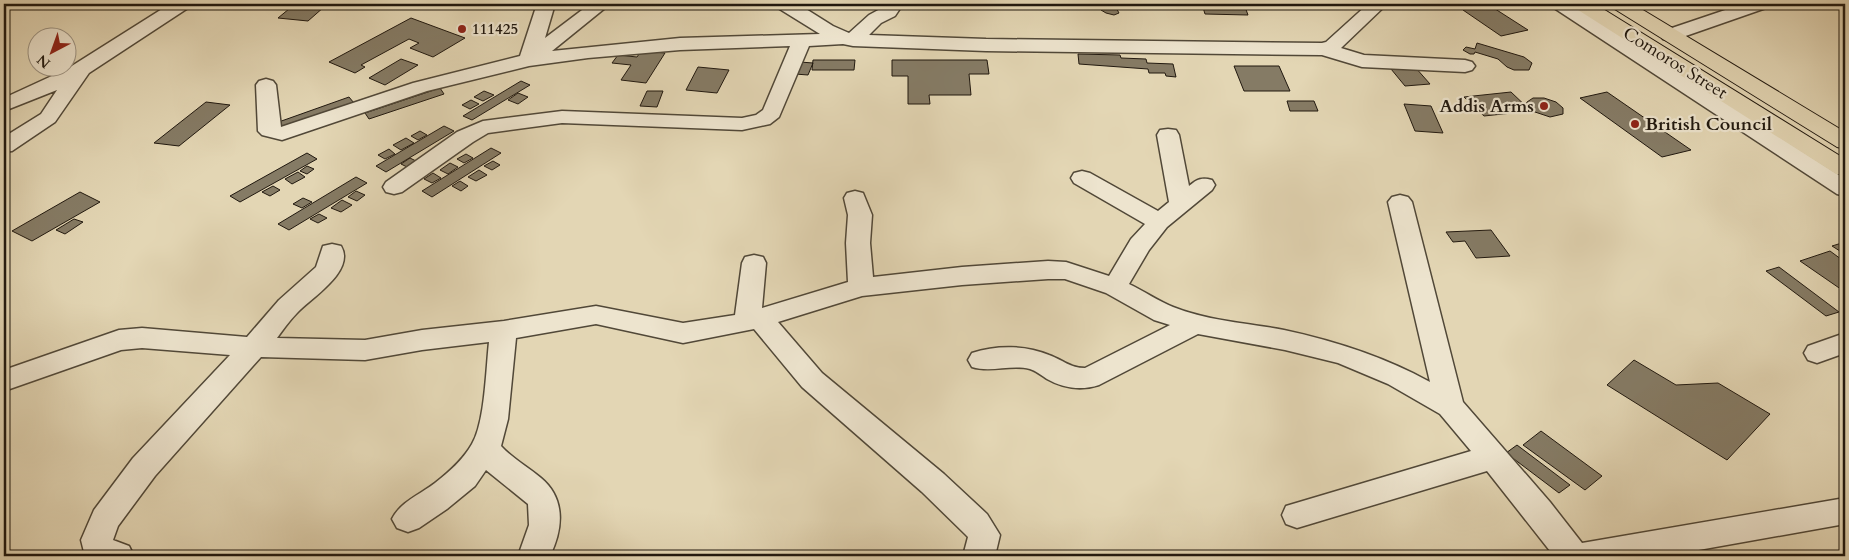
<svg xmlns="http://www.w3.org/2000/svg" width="1849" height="560" viewBox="0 0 1849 560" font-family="Cardo,serif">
  <rect width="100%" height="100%" fill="#e3d6b4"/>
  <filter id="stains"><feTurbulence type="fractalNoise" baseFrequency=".004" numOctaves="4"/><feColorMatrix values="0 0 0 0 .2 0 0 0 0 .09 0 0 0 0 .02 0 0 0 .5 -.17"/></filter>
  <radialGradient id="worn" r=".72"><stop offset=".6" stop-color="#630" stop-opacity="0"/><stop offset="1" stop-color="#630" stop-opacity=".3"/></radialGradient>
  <!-- building -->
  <path fill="#857b65" stroke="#20180f" d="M295,4L324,7L308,21L278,18Z
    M1103,4H1114L1119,13L1114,15L1106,13L1101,10L1105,7Z
    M1202,4H1244L1248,15L1205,14Z
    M1489,5L1528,30L1501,36L1463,10Z
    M411,18L465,38L433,57L410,48L419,43L409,39L361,65L365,67L355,73L329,62Z
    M1477,43L1524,57L1532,63L1529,70H1514L1507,67L1498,59L1475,52L1474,54H1470L1463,50L1466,47L1475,49Z
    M641,51L665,53L646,83L621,80L631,65L612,63L618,55L637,57Z
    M1078,54L1120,55L1121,58L1146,59L1147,63L1173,64L1176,77L1166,76L1165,73H1149L1148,69L1079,64Z
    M401,59L418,65L385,85L369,78Z
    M813,60H855L854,70H812Z
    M892,60H987L989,74H969L971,95H929L930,104H908V76H892Z
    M800,62L813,63L808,75L795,74Z
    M1234,66H1279L1290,91H1244Z
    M698,67L729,70L717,93L686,90Z
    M1415,67L1430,84L1405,86L1391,69Z
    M521,81L530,85L472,120L463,116Z
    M440,88L444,94L369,119L365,113Z
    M484,91L494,95L483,101L474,97Z
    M647,91H663L657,107L640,106Z
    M1511,92L1531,111L1484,116L1464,97Z
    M1607,92L1691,150L1662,157L1580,98Z
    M518,93L528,97L518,104L508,100Z
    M349,97L354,103L278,131L273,124Z
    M1533,98H1544L1556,102L1563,108V114L1550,117L1532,111L1526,105L1527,102Z
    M471,100L479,104L470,109L462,105Z
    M1287,101H1314L1318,111H1290Z
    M206,102L230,105L179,146L154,143Z
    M1404,104L1431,106L1443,133L1415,131Z
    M444,126L454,131L386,172L376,166Z
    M420,131L427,135L418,140L411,136Z
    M406,138L414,143L401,150L393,145Z
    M491,148L501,153L432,197L422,191Z
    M389,149L395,154L385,159L378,155Z
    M307,153L317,159L240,202L230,196Z
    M466,154L473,158L464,163L457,159Z
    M410,158L420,163L411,169L401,164Z
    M493,161L500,165L492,170L484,166Z
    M450,163L458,167L448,174L440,170Z
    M307,166L314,169L307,174L300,171Z
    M479,170L487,175L476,181L468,177Z
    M298,172L305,177L292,184L285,179Z
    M433,173L441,178L432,183L424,179Z
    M356,177L367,183L289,230L278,224Z
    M460,181L468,186L461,191L452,186Z
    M273,186L280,190L270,196L262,192Z
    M356,191L365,195L357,201L348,197Z
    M80,192L100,202L32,241L12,231Z
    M303,198L312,202L302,208L293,204Z
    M342,200L352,205L341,212L331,208Z
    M319,214L327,218L318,223L310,219Z
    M74,219L83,222L65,234L56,230Z
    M1491,230L1510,256L1476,258L1465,241L1453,242L1446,232Z
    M1845,242V252L1843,253L1832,246Z
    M1830,251L1845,262V292L1800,261Z
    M1779,267L1839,312L1826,316L1766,271Z
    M1634,360L1676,385L1718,383L1770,414L1727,460L1607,385Z
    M1541,431L1602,476L1585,490L1523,445Z
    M1517,445L1570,485L1559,493L1506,453Z"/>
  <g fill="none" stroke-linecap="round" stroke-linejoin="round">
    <!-- minor casing -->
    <g stroke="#514838" stroke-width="3">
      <path id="minor" d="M170,4H191L188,8L89,73L55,122L12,151L4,152V137L41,114L57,90L4,111V98L67,69Z
        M537,4H555L545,38L590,4H610L552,51L680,38L820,34L778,8L775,4H798L833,26L849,33L869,15L882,8L885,4H903L895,16L881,23L869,35L986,39L1322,43L1326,42L1368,4H1387L1341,48L1364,55L1465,60L1472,62L1475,66L1472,70L1465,72L1362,67L1322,55L986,51L853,46L843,44L809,46L779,117L770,124L742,130L562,123L488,133L473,142L402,192L394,194L386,192L383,187L386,182L457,132L483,121L562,111L742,118L756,115L763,110L790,46L680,50L588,58L529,66L427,91L282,140L262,135L258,131L256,85L259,81L266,79L273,81L276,85L281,127L413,83L520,56Z
        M1551,4H1572L1845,179V196L1837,194L1554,8Z
        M1743,4H1769L1766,8L1677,39L1670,41L1663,39L1661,35L1663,31Z
        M1168,129L1176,130L1179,135L1189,186C1197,179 1202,177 1212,180L1215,185L1212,190L1167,227L1149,250L1129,284C1144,291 1158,301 1173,307C1208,321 1248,323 1284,330C1335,341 1385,357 1430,382L1388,202L1392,197L1400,195L1408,197L1412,202L1463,402L1550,502L1582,543L1845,498V524L1665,556H1554L1487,471L1297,528L1286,524L1282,515L1286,506L1471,451L1440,414L1388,384L1338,363L1285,350L1198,334L1099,385C1081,391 1063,388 1047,379C1041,375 1036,371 1030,369C1011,364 991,373 972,367L968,360L972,353C996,345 1026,345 1049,355C1063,360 1070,368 1085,368L1170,325L1154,320L1106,293L1065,279H1048L962,285L862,296L778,322L822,373L944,474L987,514L1000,535L995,556H963L968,537L965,534L922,492L802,387L754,329L683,343L596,324L516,338L508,419L501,446C513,459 528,467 541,478C566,499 563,529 550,556H518L529,525L528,504L486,470L475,486L447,509L419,528L408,532L397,528L392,519C400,502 421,494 435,483C449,472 463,460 472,444C485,422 486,369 489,342L422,350L365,360L261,357L155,476L118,526L113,540L129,546L134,556H85L81,540L94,510L133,458L230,355L142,348L121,350L4,391V370L119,330L142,328L247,337L279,300L316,267L323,246L332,244L341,246C356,271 311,298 297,313C289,321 283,330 277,338L365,340L422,330L504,321L596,306L683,323L735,315L742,263L745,257L754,255L763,257L766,263L762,308L848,282L846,243L848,215L844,198L847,193L855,191L863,193L872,215L870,243L873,277L962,267L1048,261L1066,262L1109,276L1131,239L1145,224L1074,183L1071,178L1074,173L1082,171L1090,173L1158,211L1169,202L1157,135L1160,130Z
        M1845,333V353L1817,363L1808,360L1804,353L1808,346Z"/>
    </g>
    <!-- major casing -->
    <g stroke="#20180f" stroke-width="2">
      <path id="major" d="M1572,4H1595L1845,159V176L1836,174L1575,8Z
        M1610,4H1633L1845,132V149L1837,147L1613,8Z"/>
    </g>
    <!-- minor -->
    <use href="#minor" fill="#ede4ce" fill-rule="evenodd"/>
    <!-- major -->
    <use href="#major" fill="#e3d6b4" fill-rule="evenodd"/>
  </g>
  <!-- markers -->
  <g fill="#8f2418" stroke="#ede4ce" stroke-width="2">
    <circle cx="462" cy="29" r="5"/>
    <circle cx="1544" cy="106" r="5"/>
    <circle cx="1635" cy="124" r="5"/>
  </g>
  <g text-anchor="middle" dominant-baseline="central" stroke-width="4.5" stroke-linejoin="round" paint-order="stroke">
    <!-- far-poi labels -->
    <g font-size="15" font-weight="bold" fill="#20180f" stroke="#ede4ce" text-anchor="start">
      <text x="472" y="29">111425</text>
    </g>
    <!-- street labels -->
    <g font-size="18" fill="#20180f" stroke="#ede4ce">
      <text transform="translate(1675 63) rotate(32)">Comoros Street</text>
    </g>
    <!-- poi labels -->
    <g font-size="18" font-weight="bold" fill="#20180f" stroke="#ede4ce" text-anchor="end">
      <text x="1534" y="106">Addis Arms</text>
      <text x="1645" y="124" text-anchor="start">British Council</text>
    </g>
  </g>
  <!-- margin -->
  <rect width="1849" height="560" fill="none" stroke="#e3d6b4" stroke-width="20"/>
  <rect x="5" y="5" width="1839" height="550" fill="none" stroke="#20180f" stroke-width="2.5"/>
  <rect x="10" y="10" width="1829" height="540" fill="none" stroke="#20180f"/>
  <!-- north arrow -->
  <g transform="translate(52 52) rotate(221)"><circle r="24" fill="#ede4ce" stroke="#9b9282"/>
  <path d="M0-4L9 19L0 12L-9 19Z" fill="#8f2418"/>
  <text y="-8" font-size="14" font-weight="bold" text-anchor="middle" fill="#20180f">N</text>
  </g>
  <rect width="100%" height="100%" filter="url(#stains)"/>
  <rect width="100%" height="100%" fill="url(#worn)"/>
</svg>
